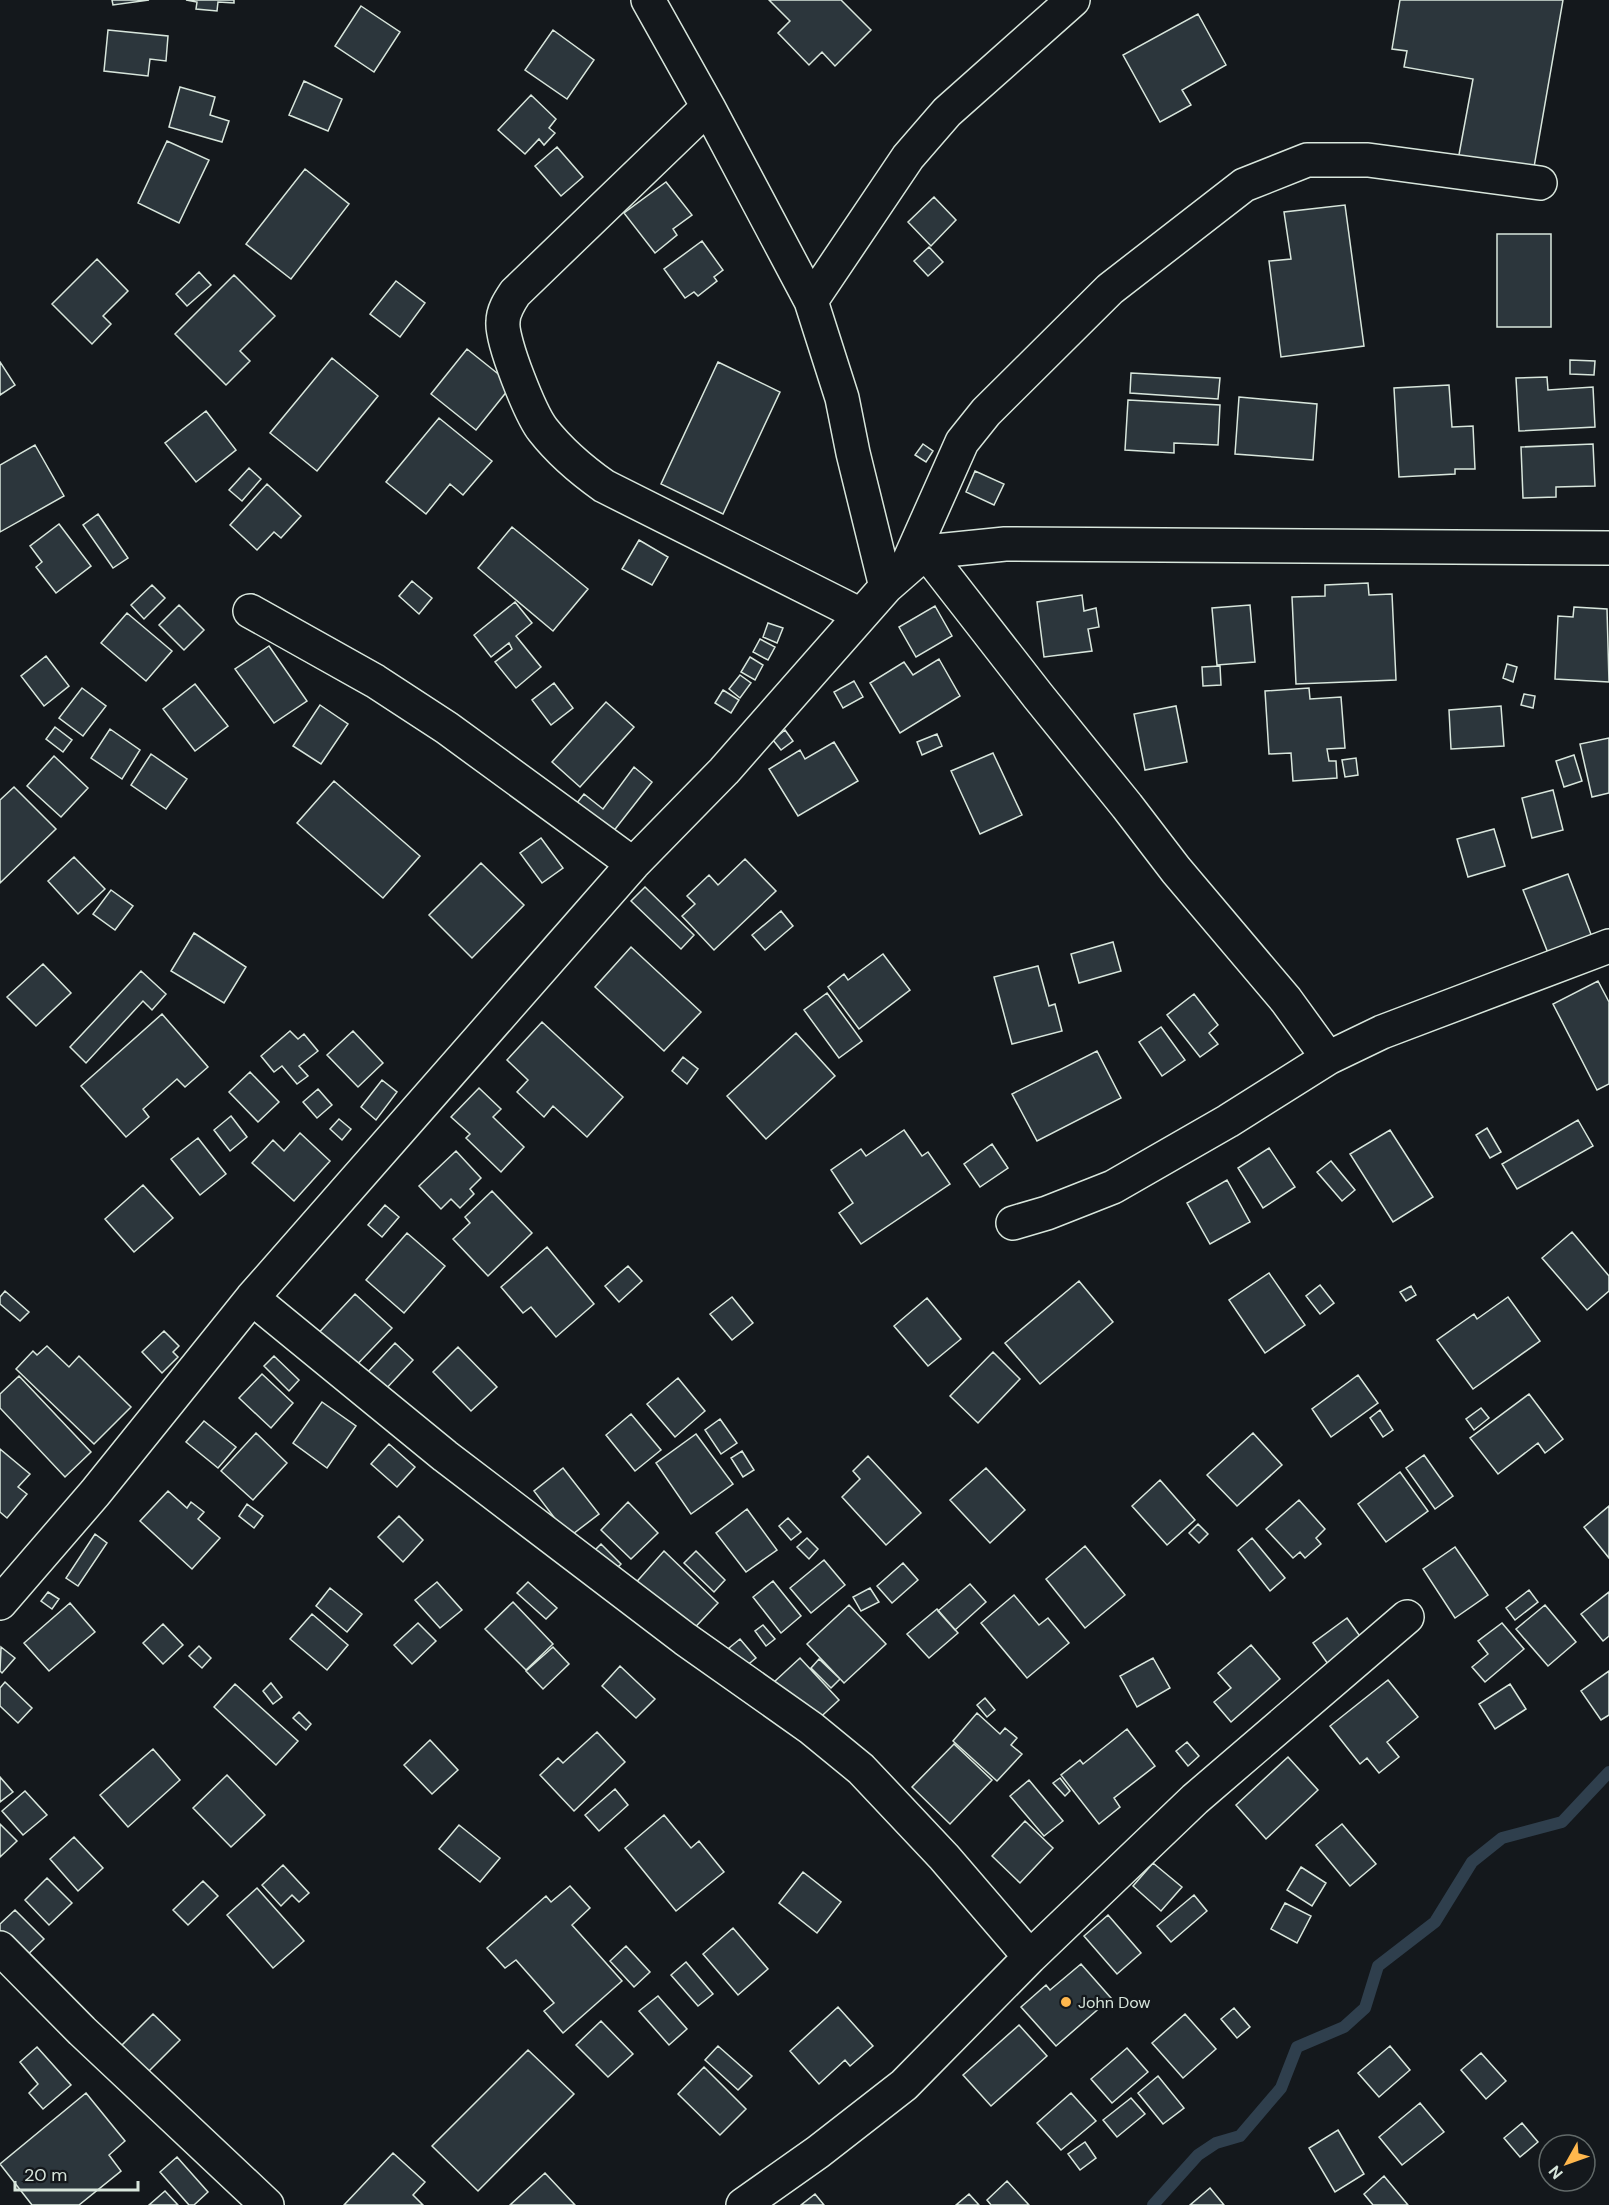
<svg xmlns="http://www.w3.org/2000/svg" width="1609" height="2205" viewBox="0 0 1609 2205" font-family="'DM Sans',sans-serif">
  <rect width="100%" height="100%" fill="#14181c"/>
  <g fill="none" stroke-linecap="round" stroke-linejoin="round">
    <!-- stream -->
    <path stroke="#2f3f4d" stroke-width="12" d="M1153,2205L1198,2155L1216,2143L1240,2136L1281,2088L1297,2047L1344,2027L1365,2008L1378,1966L1435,1922L1472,1862L1502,1838L1562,1822L1609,1772"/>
  </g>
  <!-- building -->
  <path fill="#2c363c" stroke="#d8e6dc" stroke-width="1.5" d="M112,0H149L113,5Z
    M186,0H234V3L218,2L217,11L196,9L197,2Z
    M769,0H841L871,30L835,66L822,52L809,65L778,33L790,21Z
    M1400,0H1563L1533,173L1458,160L1473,79L1404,67L1407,51L1392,49Z
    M361,6L400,32L374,72L335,46Z
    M1198,14L1226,65L1182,90L1191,105L1160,122L1123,55Z
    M108,30L168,36L166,61L150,59L148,76L104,71Z
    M553,30L594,60L567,99L525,70Z
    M304,81L342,99L328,131L289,115Z
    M180,87L215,97L210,115L229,121L222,142L169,127Z
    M531,95L556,119L549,128L555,133L544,145L539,139L525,154L498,130Z
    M167,141L209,160L179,223L138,203Z
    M557,147L583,177L561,196L535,166Z
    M305,169L349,204L291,279L246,244Z
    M666,182L692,215L673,229L677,235L655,253L624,213Z
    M934,197L956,220L931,246L908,222Z
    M1345,205L1364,346L1281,357L1269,261L1291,259L1284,212Z
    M1497,234H1551V327H1497Z
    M702,241L723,270L714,277L717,281L698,296L694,292L685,298L664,269Z
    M929,247L943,262L928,276L914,261Z
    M97,259L128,291L103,316L111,324L92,344L52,304Z
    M199,272L211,285L187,306L176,294Z
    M234,275L275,316L240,351L250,361L226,385L175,334Z
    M396,281L425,303L400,337L370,314Z
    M467,349L512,385L476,430L431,394Z
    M332,358L378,396L317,471L270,433Z
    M1570,360L1595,361L1594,375L1570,374Z
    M0,362L15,385L0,395Z
    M718,362L780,392L723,514L661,484Z
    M1131,373L1220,378L1218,399L1130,393Z
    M1547,377L1548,390L1593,387L1595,427L1519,431L1516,378Z
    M1449,385L1452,427L1473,426L1475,469H1455V474L1399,477L1394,388Z
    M1239,397L1317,404L1313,460L1235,454Z
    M1128,400L1220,405L1218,445L1174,443V453L1125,450Z
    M206,411L236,450L196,482L165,443Z
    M439,418L492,461L463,495L450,484L426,514L386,482Z
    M923,444L933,451L926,462L915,455Z
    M1593,444L1595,486L1556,487V497L1523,498L1521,447Z
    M35,445L64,496L0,532V465Z
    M249,468L261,479L242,501L229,490Z
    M975,471L1004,484L994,505L966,492Z
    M267,484L301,516L281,538L274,532L257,550L230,525Z
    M98,514L128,558L113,568L83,525Z
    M59,524L91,566L56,593L36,567L42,562L30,546Z
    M512,527L588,589L553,631L478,568Z
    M639,540L668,557L652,585L622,569Z
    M412,581L432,598L419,614L399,596Z
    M1368,583L1369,595L1392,594L1396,680L1296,684L1292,597L1325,596V585Z
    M152,585L165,598L144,619L131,605Z
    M1082,595L1084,611L1096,608L1099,627L1088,629L1092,651L1044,657L1037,602Z
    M515,602L532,623L516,636L541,667L516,688L495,662L512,649L509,643L491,657L474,635Z
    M179,605L204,630L184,650L159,625Z
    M1250,605L1255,662L1217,665L1212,608Z
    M935,606L952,636L916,657L899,627Z
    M1574,607L1607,609L1609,682L1555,679L1558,616L1573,617Z
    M127,613L172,651L146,681L101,643Z
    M768,623L783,628L777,643L763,637Z
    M760,639L775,647L768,660L753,652Z
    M269,646L307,701L274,723L235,669Z
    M46,656L69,686L44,706L21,676Z
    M750,657L763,665L755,680L741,672Z
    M939,659L960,696L900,733L870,683L904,662L913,675Z
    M1507,664L1517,667L1513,682L1503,678Z
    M1220,666L1221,685L1203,686L1202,667Z
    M740,675L751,683L740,698L729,689Z
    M854,681L863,697L843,708L834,692Z
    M554,683L573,708L551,725L532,700Z
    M195,684L228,726L195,751L163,709Z
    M82,688L106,706L83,736L59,718Z
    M1309,688L1310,699L1341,697L1345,748L1327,749L1329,761H1336L1337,778L1293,781L1291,753L1269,754L1265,691Z
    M723,690L739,700L731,713L715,703Z
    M1524,694L1535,696L1533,708L1521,705Z
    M606,702L634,727L580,787L552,762Z
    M320,705L348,724L321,764L293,746Z
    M1176,706L1187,762L1145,770L1134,714Z
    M1501,706L1504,746L1451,749L1449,710Z
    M55,727L72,740L63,752L46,739Z
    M110,729L140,750L122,779L91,758Z
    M785,730L793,741L781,750L773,740Z
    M937,734L942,746L922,755L917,742Z
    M1609,738V793L1592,797L1580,744Z
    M834,742L858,781L798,816L769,769L800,750L805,759Z
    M993,753L1022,815L980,834L951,771Z
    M151,754L187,779L166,809L131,785Z
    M1574,755L1582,781L1564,787L1556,761Z
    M54,756L88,788L61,817L27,786Z
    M1356,758L1358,775L1345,777L1342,760Z
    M634,767L652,782L609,837L573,808L584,794L603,809Z
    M334,781L420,856L383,898L297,823Z
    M14,787L56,829L0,883V800Z
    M1553,790L1563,830L1532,838L1522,798Z
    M1494,829L1505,866L1468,877L1457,839Z
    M541,838L563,868L542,883L520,853Z
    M74,857L105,889L78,914L48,881Z
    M745,859L776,891L714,950L682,916L695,904L687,896L709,875L718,885Z
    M481,863L524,905L472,958L429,915Z
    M1568,874L1592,937L1548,953L1523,890Z
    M645,887L694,935L681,949L631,901Z
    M111,890L133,906L115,930L93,914Z
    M781,911L793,926L765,950L752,935Z
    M194,933L246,967L224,1003L171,971Z
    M1113,942L1121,971L1079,983L1071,954Z
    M631,947L701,1012L664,1051L595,987Z
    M883,954L910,990L859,1029L828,987L844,974L848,980Z
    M43,964L71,993L36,1026L7,997Z
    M1038,966L1049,1006L1055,1004L1062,1031L1012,1044L994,977Z
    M141,971L166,994L152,1010L143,1001L86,1063L70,1047Z
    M1598,981L1609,1002V1084L1597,1090L1553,1004Z
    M827,993L862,1041L839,1058L804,1010Z
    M1194,994L1218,1025L1209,1033L1218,1044L1200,1057L1167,1015Z
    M162,1014L208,1067L185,1087L177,1079L143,1109L149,1117L126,1137L81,1086Z
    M542,1022L623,1097L587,1137L553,1106L544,1117L517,1092L528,1080L507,1060Z
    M1161,1027L1185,1060L1162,1076L1139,1042Z
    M290,1031L298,1039L304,1034L318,1051L299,1066L308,1076L297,1084L282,1066L274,1072L261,1056Z
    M353,1031L383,1063L358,1087L327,1055Z
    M796,1033L835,1076L766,1139L727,1096Z
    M1097,1051L1121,1098L1037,1141L1012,1094Z
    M683,1057L698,1069L687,1084L672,1071Z
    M250,1072L279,1102L258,1122L229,1092Z
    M382,1080L397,1092L376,1120L361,1107Z
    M479,1088L501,1109L493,1117L524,1147L501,1172L466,1138L470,1134L451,1117Z
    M318,1089L332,1105L317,1118L303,1102Z
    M231,1116L247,1137L230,1151L214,1130Z
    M339,1119L351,1129L342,1140L330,1129Z
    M1578,1120L1593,1146L1517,1189L1502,1164Z
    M1487,1128L1501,1152L1490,1158L1476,1135Z
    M904,1130L922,1156L928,1152L950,1184L861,1244L839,1213L853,1203L831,1170L861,1149L866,1156Z
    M1390,1130L1433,1197L1393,1222L1350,1154Z
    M300,1133L330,1161L294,1201L252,1163L273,1140L284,1151Z
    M198,1138L226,1174L200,1195L171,1159Z
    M992,1144L1008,1168L980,1187L964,1164Z
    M1269,1148L1295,1187L1263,1208L1238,1168Z
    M456,1151L481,1178L470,1189L474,1194L460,1208L451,1199L441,1209L419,1186Z
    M1331,1161L1355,1190L1342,1201L1317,1172Z
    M1227,1180L1250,1222L1210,1244L1187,1203Z
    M143,1185L173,1218L134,1252L105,1219Z
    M492,1191L532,1233L488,1276L453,1239L470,1223L465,1217Z
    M385,1205L399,1217L382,1237L368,1225Z
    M1572,1232L1609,1276V1291L1587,1310L1542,1258Z
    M407,1233L445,1266L404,1313L366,1280Z
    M547,1247L594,1304L556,1337L531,1307L523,1313L501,1287Z
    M628,1266L642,1281L619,1302L605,1286Z
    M1269,1273L1305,1325L1265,1353L1229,1300Z
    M1079,1281L1113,1322L1040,1384L1005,1343Z
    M1320,1285L1334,1303L1320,1314L1306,1296Z
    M1411,1286L1416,1295L1406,1301L1400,1292Z
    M5,1291L29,1312L20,1321L0,1304V1297Z
    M355,1294L392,1328L348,1374L312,1340Z
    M732,1297L753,1323L732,1340L710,1314Z
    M1508,1297L1540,1341L1473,1389L1437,1340L1474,1314L1477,1319Z
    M927,1298L961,1339L928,1366L894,1326Z
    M164,1331L179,1346L173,1352L178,1357L162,1373L142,1352Z
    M395,1343L413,1360L383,1392L365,1375Z
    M47,1346L69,1367L79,1356L131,1407L94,1444L16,1369L33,1351L37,1355Z
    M458,1347L497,1387L471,1411L433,1372Z
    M993,1352L1020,1379L978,1423L950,1396Z
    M274,1356L299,1380L289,1391L264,1366Z
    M262,1374L293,1403L271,1428L239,1398Z
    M1358,1375L1378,1403L1331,1437L1312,1409Z
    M19,1376L91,1452L65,1477L0,1408V1394Z
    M678,1378L705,1411L675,1437L647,1404Z
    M1529,1394L1563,1439L1545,1453L1538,1443L1498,1474L1470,1438Z
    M322,1402L356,1426L327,1468L293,1443Z
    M1481,1408L1489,1418L1474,1430L1466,1419Z
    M1380,1410L1393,1430L1383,1437L1370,1418Z
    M631,1414L661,1450L635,1471L606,1435Z
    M720,1419L737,1443L721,1454L705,1430Z
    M204,1421L236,1447L218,1468L186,1442Z
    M256,1433L287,1463L253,1500L221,1471Z
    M1253,1433L1282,1465L1237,1506L1207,1475Z
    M696,1434L733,1484L691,1514L656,1463Z
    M389,1444L415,1467L397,1487L371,1464Z
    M0,1449L30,1474L18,1487L27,1494L7,1518L0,1512Z
    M742,1451L754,1470L743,1477L731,1458Z
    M1424,1455L1453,1496L1435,1509L1406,1468Z
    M868,1456L921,1513L886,1545L842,1497L860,1479L853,1471Z
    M563,1468L599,1514L569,1537L534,1491Z
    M986,1468L1025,1510L990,1543L950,1500Z
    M1400,1472L1428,1511L1386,1542L1358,1504Z
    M1160,1480L1195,1520L1167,1545L1132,1506Z
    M168,1491L187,1508L191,1502L204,1512L198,1519L220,1538L192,1569L140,1521Z
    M1299,1500L1325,1529L1316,1538L1321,1544L1305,1558L1300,1552L1293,1558L1266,1529Z
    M628,1502L658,1533L631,1559L601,1530Z
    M247,1504L263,1516L254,1528L239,1516Z
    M1609,1506V1558L1584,1527Z
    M747,1509L777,1550L746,1572L716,1533Z
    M399,1516L423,1540L403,1562L378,1537Z
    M788,1518L801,1532L791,1540L779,1526Z
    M1198,1524L1208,1534L1199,1543L1189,1533Z
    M95,1534L107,1543L78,1586L66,1578Z
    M807,1538L818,1549L809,1559L797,1547Z
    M1252,1538L1285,1578L1270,1591L1238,1550Z
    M601,1544L621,1564L612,1573L592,1553Z
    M1085,1546L1125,1595L1085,1628L1046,1579Z
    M1455,1547L1488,1595L1455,1618L1423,1569Z
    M664,1551L718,1603L685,1638L632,1587Z
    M696,1551L725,1580L714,1592L684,1563Z
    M824,1560L845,1585L811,1613L790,1588Z
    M903,1563L918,1580L892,1603L877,1586Z
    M773,1581L801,1616L781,1633L753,1597Z
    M437,1582L462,1610L440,1628L415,1600Z
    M528,1582L557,1608L546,1619L517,1593Z
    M970,1584L986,1602L955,1630L938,1611Z
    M330,1588L362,1614L347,1632L316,1606Z
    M870,1588L879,1602L861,1611L853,1597Z
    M1529,1590L1538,1602L1515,1620L1506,1608Z
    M48,1592L59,1599L52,1609L41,1601Z
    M1609,1592V1636L1603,1641L1581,1614Z
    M1014,1595L1039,1625L1048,1618L1069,1643L1027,1678L981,1623Z
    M513,1602L553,1644L526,1670L485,1629Z
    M70,1603L95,1632L49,1671L24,1643Z
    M849,1605L886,1644L844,1683L807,1644Z
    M1545,1605L1576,1642L1548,1666L1516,1629Z
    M937,1609L958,1633L929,1658L907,1634Z
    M312,1614L348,1645L327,1670L290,1639Z
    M1347,1618L1362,1639L1328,1664L1313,1643Z
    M418,1623L436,1641L412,1664L394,1645Z
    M1502,1623L1524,1649L1485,1682L1472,1667L1488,1654L1478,1641Z
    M163,1624L183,1645L163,1664L143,1643Z
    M763,1625L775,1639L766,1646L755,1631Z
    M740,1639L756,1658L745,1667L729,1648Z
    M1251,1645L1280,1679L1231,1722L1214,1702L1231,1688L1218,1673Z
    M199,1646L211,1658L202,1668L189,1656Z
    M1,1647L15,1658L2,1673L0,1671Z
    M553,1647L569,1664L543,1689L526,1671Z
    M800,1658L839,1700L812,1725L774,1682Z
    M1153,1658L1170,1688L1137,1707L1120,1676Z
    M819,1659L840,1679L831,1688L811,1668Z
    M620,1666L655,1699L636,1718L602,1686Z
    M1609,1671V1715L1601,1720L1581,1691Z
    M1388,1680L1418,1717L1387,1742L1399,1757L1379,1773L1367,1758L1360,1764L1330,1726Z
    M5,1682L32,1708L18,1723L0,1706V1688Z
    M271,1683L282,1697L273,1704L263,1691Z
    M235,1684L298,1741L276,1765L214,1707Z
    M1510,1684L1526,1709L1495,1729L1479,1704Z
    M985,1698L995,1710L987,1717L977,1705Z
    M299,1712L311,1724L306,1730L293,1718Z
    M977,1713L1000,1734L1005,1728L1017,1738L1011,1745L1022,1754L997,1781L953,1741Z
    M1127,1729L1155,1766L1114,1798L1120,1807L1099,1824L1061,1775L1080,1760L1083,1764Z
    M597,1732L625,1762L574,1811L540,1775L558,1758L563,1763Z
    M430,1740L458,1770L432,1794L404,1765Z
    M1187,1742L1199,1756L1188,1766L1176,1751Z
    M954,1744L992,1780L950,1824L912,1787Z
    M153,1749L180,1780L128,1827L100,1795Z
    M1288,1757L1318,1790L1266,1839L1236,1805Z
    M227,1775L265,1815L231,1847L193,1808Z
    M0,1777L13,1792L0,1802Z
    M1060,1778L1070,1791L1065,1796L1053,1783Z
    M1029,1780L1063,1821L1044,1836L1010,1796Z
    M615,1789L628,1805L599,1831L585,1815Z
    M25,1791L47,1815L23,1835L2,1811Z
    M664,1815L691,1848L699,1841L724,1872L676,1911L625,1848Z
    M1025,1821L1053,1848L1020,1883L992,1856Z
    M0,1824L17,1841L0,1857Z
    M1342,1824L1376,1864L1350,1886L1316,1845Z
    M459,1825L500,1858L480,1882L439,1849Z
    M74,1837L103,1868L78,1891L50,1859Z
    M1153,1863L1182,1887L1161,1911L1133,1886Z
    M283,1865L309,1893L299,1902L292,1895L281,1906L262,1885Z
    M1301,1867L1326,1883L1312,1906L1287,1890Z
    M803,1872L841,1902L817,1933L779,1903Z
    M47,1878L72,1903L49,1925L25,1900Z
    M203,1881L218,1896L188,1925L173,1910Z
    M570,1886L590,1908L572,1925L622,1981L563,2033L544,2011L554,2003L516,1960L505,1968L487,1948L546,1896L551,1902Z
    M257,1888L304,1941L273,1968L227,1915Z
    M1194,1895L1207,1911L1171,1942L1157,1926Z
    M1285,1903L1311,1916L1297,1943L1271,1929Z
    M15,1910L44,1939L20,1962L0,1942V1924Z
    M1108,1915L1141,1953L1117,1974L1084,1936Z
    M733,1928L768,1969L738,1995L703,1954Z
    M626,1946L650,1972L634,1987L610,1961Z
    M686,1962L713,1994L698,2006L671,1975Z
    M1081,1964L1111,1998L1056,2046L1021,2007L1046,1985L1050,1990Z
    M658,1996L687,2029L669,2045L639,2011Z
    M838,2007L873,2046L850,2066L845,2060L819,2084L790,2051Z
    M1234,2008L1250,2027L1237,2038L1221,2019Z
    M153,2014L180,2040L145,2075L118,2049Z
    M1185,2014L1216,2049L1183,2078L1152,2043Z
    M601,2021L633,2054L608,2077L576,2045Z
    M1019,2025L1047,2056L991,2106L963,2075Z
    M718,2046L752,2076L738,2090L705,2060Z
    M1390,2046L1410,2070L1379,2097L1358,2073Z
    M37,2047L71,2085L43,2109L29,2093L38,2084L20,2062Z
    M1127,2048L1148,2072L1112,2103L1091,2079Z
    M528,2050L574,2094L478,2191L432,2146Z
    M1481,2053L1506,2081L1486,2099L1461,2070Z
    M704,2067L746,2109L720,2135L678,2094Z
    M1158,2076L1184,2108L1163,2124L1138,2093Z
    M86,2093L125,2141L109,2155L121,2171L79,2205H32L0,2164Z
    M1071,2093L1096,2121L1061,2150L1037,2123Z
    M1131,2098L1145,2114L1117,2137L1103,2120Z
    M1420,2103L1444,2132L1402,2165L1379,2137Z
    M1522,2123L1538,2142L1520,2157L1504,2138Z
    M1338,2130L1364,2174L1335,2192L1309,2148Z
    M1085,2142L1096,2158L1080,2170L1068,2154Z
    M393,2153L425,2182L413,2195L423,2205H344Z
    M177,2157L208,2192L194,2205H189L160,2172Z
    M545,2173L575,2205H510Z
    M1384,2176L1408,2205H1373L1364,2194Z
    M1007,2181L1029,2205H991L987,2200Z
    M1210,2188L1224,2205H1190Z
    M165,2191L178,2205H149Z
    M815,2194L824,2205H801Z
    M969,2194L979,2205H956Z"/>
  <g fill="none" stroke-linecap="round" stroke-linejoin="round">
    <!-- minor casing -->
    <g stroke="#d8e6dc" stroke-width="36">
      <path id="minor" d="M648,0L708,107L811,301
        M708,107L515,293C509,302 503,311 503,322C501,341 531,415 543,430C561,453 580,469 604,486L861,615
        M926,552L1038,696L1127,806L1176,870L1286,1000L1328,1058L1382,1032L1609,946
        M905,570L962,442L986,412L1110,289L1244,185L1307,160H1368L1540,183
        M886,587L853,453L842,398L811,301L908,157L947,112L1073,0
        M250,611L375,681L447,728L633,864
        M1013,1223L1047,1213L1113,1187L1228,1121L1328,1058
        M252,1298L445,1456L685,1639L811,1728L861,1769L944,1857L1030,1957
        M0,1603L95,1493L252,1298L633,864L724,771L886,587L926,552L1005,544L1609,548
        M0,1948L82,2031L267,2205
        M743,2205L818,2152L904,2085L1030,1957L1195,1799L1407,1617"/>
    </g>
    <!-- minor -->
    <use href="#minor" stroke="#14181c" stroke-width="33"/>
  </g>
  <!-- markers -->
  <circle fill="#ffb74d" stroke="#14181c" stroke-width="2" cx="1066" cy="2002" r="6"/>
  <g text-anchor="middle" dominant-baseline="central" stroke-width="4.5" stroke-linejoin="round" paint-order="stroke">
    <!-- poi labels -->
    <g font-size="16" fill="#d8e6dc" stroke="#14181c" text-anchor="start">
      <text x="1078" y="2002">John Dow</text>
    </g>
  </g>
  <!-- north arrow -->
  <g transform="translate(1567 2163) rotate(230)"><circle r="28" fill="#14181c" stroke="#626a69" stroke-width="1.5"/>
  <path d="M0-4.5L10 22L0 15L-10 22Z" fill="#ffb74d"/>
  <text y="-9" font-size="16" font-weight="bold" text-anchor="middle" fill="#d8e6dc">N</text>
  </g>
  <!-- scale -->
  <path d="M15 2181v9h123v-9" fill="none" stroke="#d8e6dc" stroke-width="3"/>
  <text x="24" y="2181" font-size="18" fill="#d8e6dc" stroke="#14181c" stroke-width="4.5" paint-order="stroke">20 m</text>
</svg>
